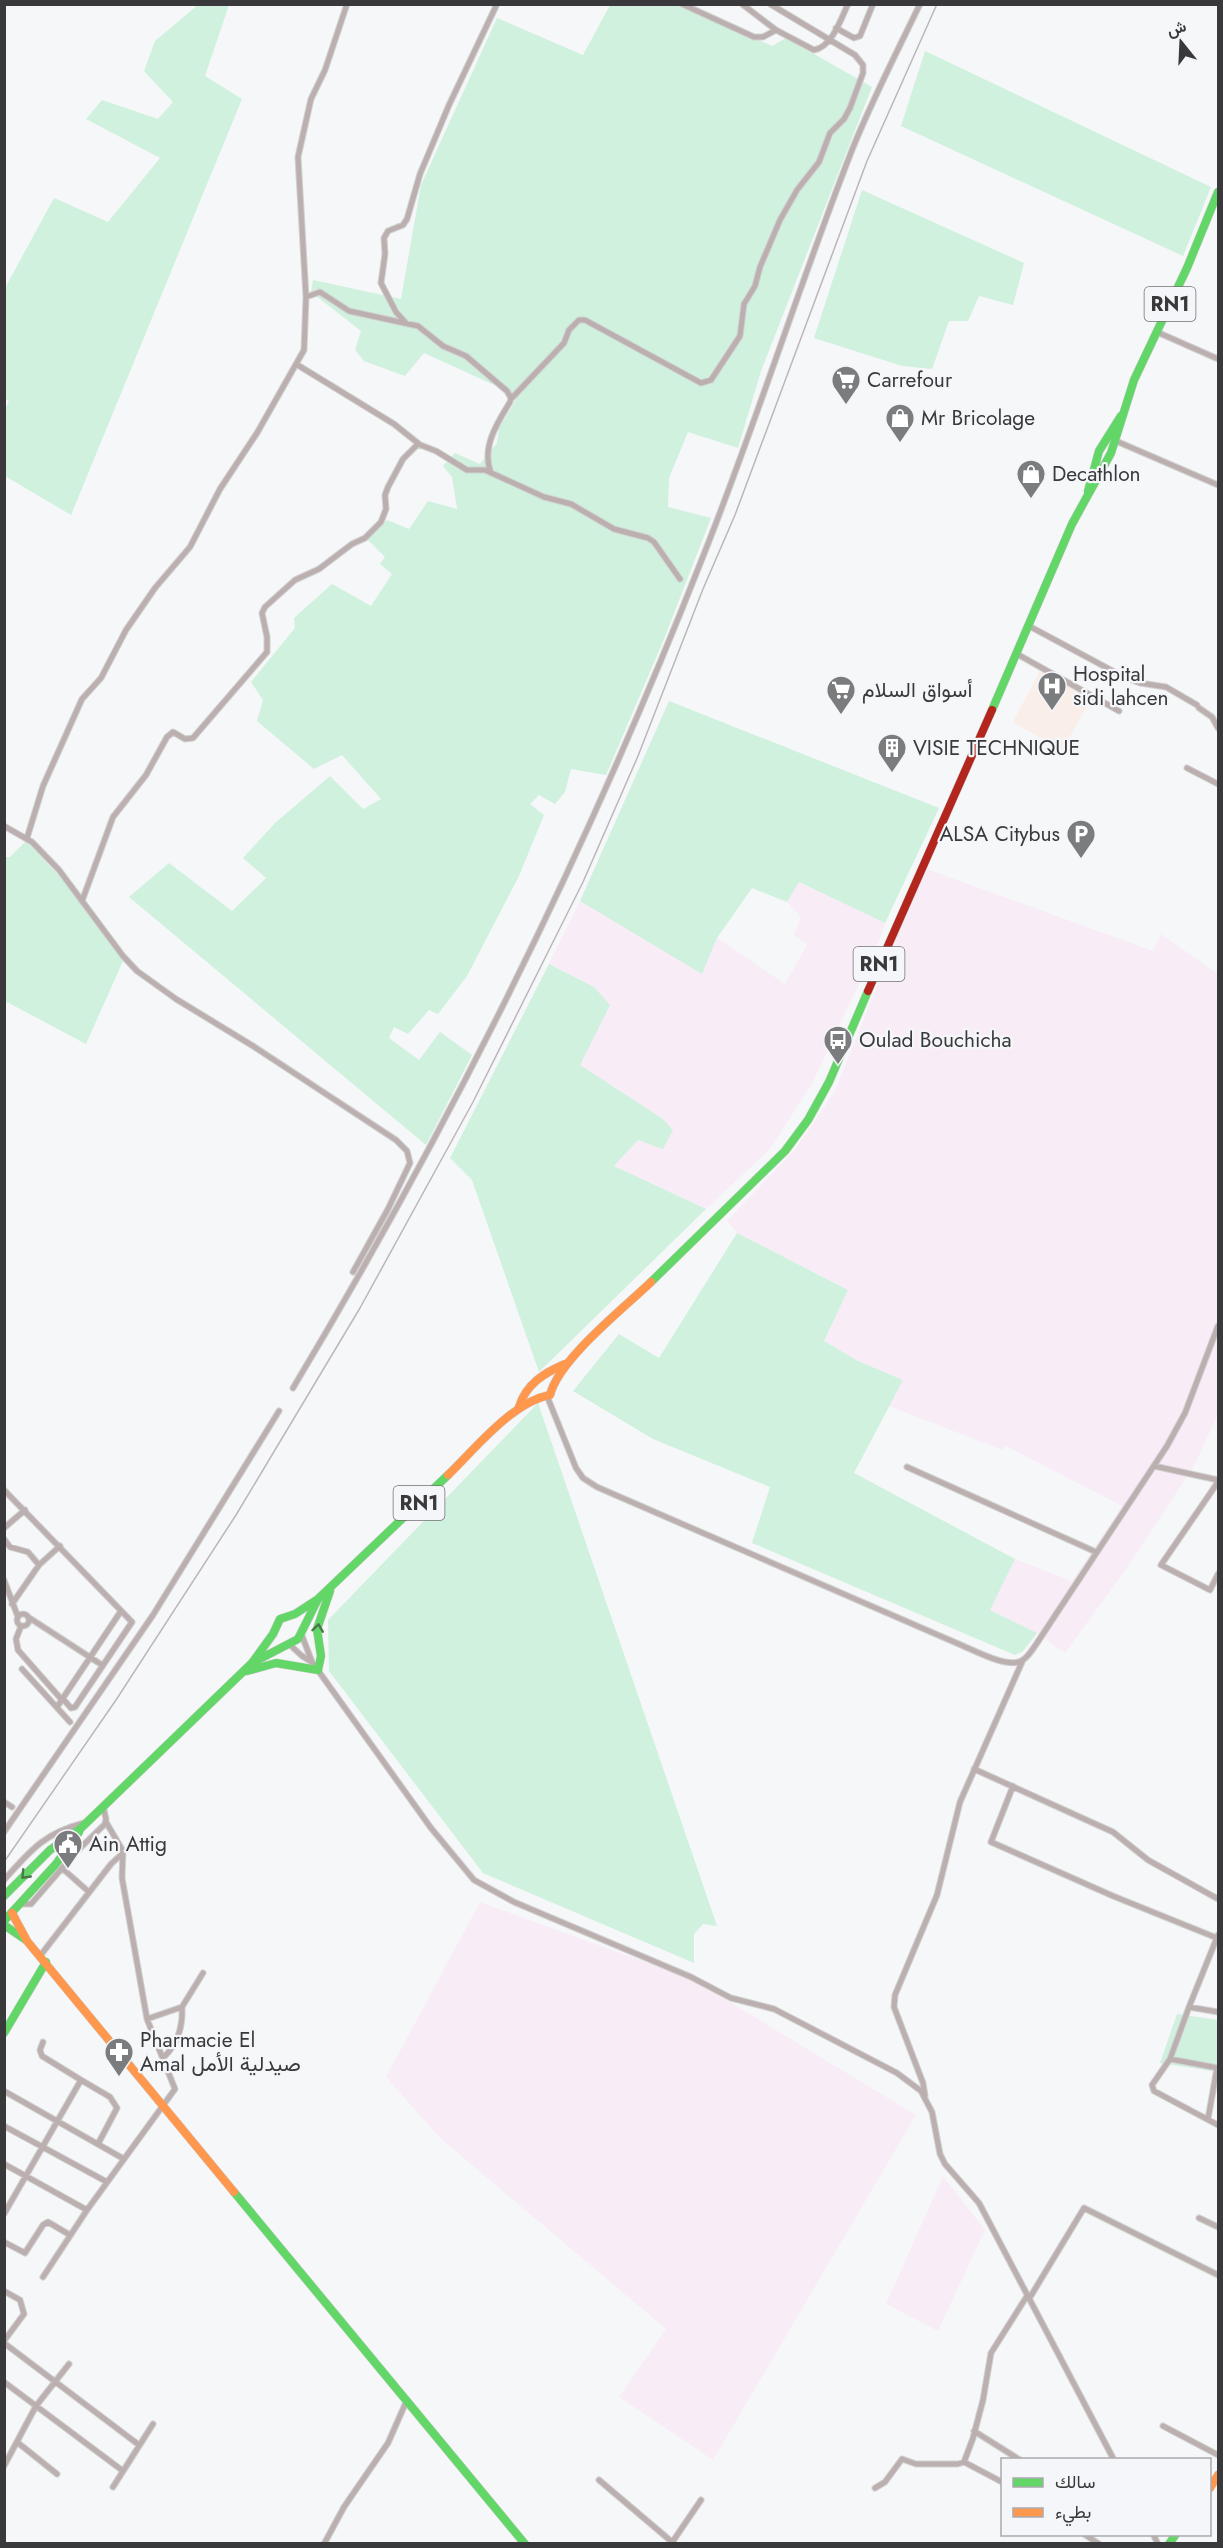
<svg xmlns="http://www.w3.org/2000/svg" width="1223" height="2548" viewBox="0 0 1223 2548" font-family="Jost,Vazirmatn,sans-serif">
  <rect width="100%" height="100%" fill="#f6f7f9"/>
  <!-- industrial -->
  <path fill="#f8edf6" d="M924,868L1153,951L1161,934L1218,974V1414L1194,1466L1127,1568L1065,1653L1037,1633L990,1610L1015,1559L1072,1581L1122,1506L1006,1446L1002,1450L889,1406L903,1380L858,1361L824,1341L848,1290L737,1233L727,1221L797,1147L835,1091Z
    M799,882L885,923L880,939L812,1084L769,1150L706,1209L614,1166L638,1140L673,1130L663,1119L580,1065L594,987L549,964L580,901L702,973L717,938L785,984L807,945L794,935L801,917L787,902Z
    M480,1902L692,1979L916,2115L713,2460L619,2397L666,2329L440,2138L386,2077Z
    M943,2176L985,2230L938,2331L886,2304Z"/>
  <!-- medical -->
  <path fill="#faefe8" d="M1040,671L1091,699L1062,751L1013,722Z"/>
  <!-- green -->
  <path fill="#cff1de" d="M199,4L229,5L205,76L242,99L71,515L5,476V409L9,401L4,398L5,288L54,198L108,222L160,158L86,119L102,100L158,119L173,102L144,71L155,41Z
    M610,5H680L772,46L786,38L872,87L761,371L738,448L688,432L669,478L668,507L711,518L664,639L606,775L571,769L565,792L555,804L539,795L530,804L544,815L519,876L467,976L438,1014L429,1010L408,1034L394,1027L389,1038L419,1060L440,1032L472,1055L426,1145L129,897L169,863L232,911L266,878L243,858L275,823L330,776L363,809L381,799L342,755L314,769L257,721L263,700L251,682L295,628L294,618L332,584L371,606L392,574L380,564L385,557L367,539L387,520L409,529L428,501L457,509L452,477L443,466L455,453L480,464L497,443L499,428L518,396L424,353L405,376L364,361L355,350L361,331L311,292L313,280L401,299L421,185L497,18L583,55Z
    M925,51L1211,187L1183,256L901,126Z
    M862,190L1024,263L1013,305L979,296L968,321H949L932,369L902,366L814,338Z
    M669,701L939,808L885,923L799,882L787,902L752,888L717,938L702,974L580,901Z
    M26,841L64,881L123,961L86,1044L5,1001L4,857H10Z
    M549,964L594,987L610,1005L580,1065L663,1119L673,1130L663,1149L638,1140L614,1166L706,1209L539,1372L472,1180L450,1158Z
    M737,1233L848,1290L824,1341L858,1361L903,1380L854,1473L1015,1559L990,1610L1037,1633L1023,1651L1015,1655L752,1543L770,1487L653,1439L573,1391L619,1334L659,1358Z
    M538,1403L717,1926L703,1924L694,1934V1963L483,1873L329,1671L328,1620Z
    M1177,2014L1218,2020V2072L1160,2063Z"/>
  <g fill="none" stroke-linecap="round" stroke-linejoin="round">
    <!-- street casing -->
    <g stroke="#d1d1d2" stroke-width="7">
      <path id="street" d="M682,4L754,37H763L776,30
        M742,4L776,30L814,50C832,47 841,19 848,4
        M836,28L854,38L860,36L873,4
        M306,297L320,292L349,311L418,326L443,346L466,356L507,391L511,398L510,402C497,423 481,448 491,473
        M405,322L396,312L381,283L385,254L384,238L388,231L403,225L407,219L420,174L449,105L497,4
        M1157,332L1218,359
        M296,364L394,424L419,444
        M511,399L564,343L569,330L579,320H585L701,383L711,380L740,336L744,304L755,286L760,267L780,220L797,190L819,162L830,133L844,119L850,108L863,73V65L855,55L770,4
        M1116,441L1218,485
        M1029,626L1124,677L1140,683L1166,687L1197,705
        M1017,654L1119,711
        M1199,708L1212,717L1218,728
        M1187,768L1218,784
        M4,826L32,842L59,870L123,956L137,971L176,999L253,1046L396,1140L407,1151L410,1163L388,1209L353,1272
        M27,838L43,786L82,699L101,678L126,630L155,588L190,547L220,489L257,433L304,350L306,297L298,157L311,99L325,70L347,4
        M82,901L113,817L146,775L167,737L173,732L185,739L193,738L267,652V637L262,613L265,607L295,580L319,569L352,544L365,538L381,522L386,509L385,495L388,487L403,459L418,444L436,451L467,470H485L544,497L571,504L614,529L648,538L654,542L680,579
        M293,1388C452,1123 589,846 702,559C756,424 799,285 852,150C872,100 897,52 920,4
        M547,1396L576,1468L583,1478L597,1487L961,1645C975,1651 1007,1668 1021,1661C1028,1658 1032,1650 1037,1643L1167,1446L1185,1413L1218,1326
        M1154,1466L1218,1480
        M907,1467L1096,1552
        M1218,1482L1161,1565L1210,1590L1218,1574
        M4,1490L132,1622L75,1707L71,1708L63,1699
        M4,1528L25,1510
        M4,1539L10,1547L28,1552L39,1565
        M4,1580L18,1617
        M12,1604L39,1565L60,1546
        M17 1620a6 6 0 1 1 12 0a6 6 0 1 1-12 0Z
        M28,1617L102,1665
        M21,1626L16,1639L18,1650L62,1700
        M301,1633L312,1662
        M289,1644L302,1656L312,1662L431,1828L474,1880L514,1902L691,1977L731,1998L774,2009L897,2073L921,2091L932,2112L940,2154L945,2164L979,2203L1114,2460
        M22,1669L70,1722
        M57,1707L121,1611
        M974,1769L1113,1832L1148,1860L1218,1899
        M1013,1786L991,1842L1113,1896L1217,1938
        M4,1802L12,1807
        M4,1832L153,1615L279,1411
        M63,1869L89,1892
        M4,1880C30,1851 44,1833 84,1823
        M20,1904H31L76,1852L105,1824L106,1819L103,1806
        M1218,1935L1189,2007L1218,2012
        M40,1956L111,1864L123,1853
        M1189,2007L1170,2059L1218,2068
        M147,2019L182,2007L203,1973
        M163,2058C178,2044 183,2027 182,2007
        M1170,2059L1152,2085L1154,2091L1218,2125
        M81,2080L110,2097L117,2108L98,2144
        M4,2091L124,2159
        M925,2096L923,2083L894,2007L895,1995L937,1895L960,1802L1022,1662
        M1208,2119L1217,2068
        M4,2126L107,2182
        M4,2164L87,2210
        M4,2214L81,2080L42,2056L40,2050L43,2042
        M1199,2218L1218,2227
        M4,2242L25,2253L43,2225L48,2222L70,2235
        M43,2277L87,2210L175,2089L147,2019L122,1878L123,1851L106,1822
        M4,2291L20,2300L24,2314L4,2341
        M1029,2299L1084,2208L1218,2275
        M4,2343L139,2445
        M4,2382L123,2471
        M1163,2426L1218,2455
        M974,2431L1020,2460
        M17,2442L57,2474
        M964,2462L1002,2482
        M4,2466L36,2406L69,2364
        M599,2480L672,2542
        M113,2487L153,2424
        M875,2488L885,2482L902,2459L916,2464H958L964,2462L973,2438L983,2400L991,2353L1027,2296
        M1084,2534L1099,2544
        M1153,2534L1158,2544
        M324,2544L344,2507L388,2443L407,2400
        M671,2544L701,2500"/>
    </g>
    <!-- fast casing -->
    <g stroke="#d1d1d2" stroke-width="9">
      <path id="fast" d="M1088,491L1099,451L1121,416
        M992,710L1072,524L1111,453L1134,380L1187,268L1218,192
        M651,1282L785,1151L808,1120L829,1082L868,991
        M254,1662L298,1639L318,1599
        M247,1671L276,1663L318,1670L321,1656L317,1629L330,1591
        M4,1896L50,1850L80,1829L252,1663L273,1634L280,1619L295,1614L318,1599L448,1475
        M4,1921L56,1864L79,1832
        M4,1925L26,1940
        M4,2033L46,1962
        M234,2192L525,2544
        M1169,2544L1176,2534"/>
    </g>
    <!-- slow casing -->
    <g stroke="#d1d1d2" stroke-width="9">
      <path id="slow" d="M519,1407C526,1384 544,1373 565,1364
        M448,1475C475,1449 512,1402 550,1395C559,1359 623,1309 651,1282
        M12,1913L27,1941L234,2192
        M1210,2488L1218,2475"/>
    </g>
    <!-- jam casing -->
    <g stroke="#d1d1d2" stroke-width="9">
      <path id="jam" d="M868,991L992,710"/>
    </g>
    <!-- street -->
    <use href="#street" stroke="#bbb0af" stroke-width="5"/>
    <!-- fast -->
    <use href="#fast" stroke="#63d668" stroke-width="8"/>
    <!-- slow -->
    <use href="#slow" stroke="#ff974d" stroke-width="8"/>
    <!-- jam -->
    <use href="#jam" stroke="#b3261e" stroke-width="8"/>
    <!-- rail -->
    <path stroke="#bcb6b7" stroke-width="1.5" d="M4,1862L116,1700L236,1515L360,1308L473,1102L583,882L638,756L703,589L735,515L867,161L937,4"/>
  </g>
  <!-- one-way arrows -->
  <defs><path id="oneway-chevron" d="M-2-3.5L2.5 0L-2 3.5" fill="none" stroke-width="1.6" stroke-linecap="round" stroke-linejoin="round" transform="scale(1.5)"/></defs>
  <g stroke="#4a784d">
    <use href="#oneway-chevron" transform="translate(318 1628) rotate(-82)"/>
    <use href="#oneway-chevron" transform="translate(25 1875) rotate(134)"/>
  </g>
  <!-- icons -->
  <defs>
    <g id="supermarket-pin" transform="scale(1.5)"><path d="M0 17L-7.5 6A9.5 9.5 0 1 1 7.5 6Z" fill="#7b7c7e" stroke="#f5f6fa"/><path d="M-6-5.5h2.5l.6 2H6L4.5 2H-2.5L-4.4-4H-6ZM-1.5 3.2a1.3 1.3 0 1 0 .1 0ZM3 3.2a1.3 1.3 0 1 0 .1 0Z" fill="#fff"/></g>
    <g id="shop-pin" transform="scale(1.5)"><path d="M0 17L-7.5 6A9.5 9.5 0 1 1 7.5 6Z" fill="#7b7c7e" stroke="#f5f6fa"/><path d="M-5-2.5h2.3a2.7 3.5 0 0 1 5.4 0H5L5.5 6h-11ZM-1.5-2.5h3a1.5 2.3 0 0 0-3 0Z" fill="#fff"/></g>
    <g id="hospital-pin" transform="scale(1.5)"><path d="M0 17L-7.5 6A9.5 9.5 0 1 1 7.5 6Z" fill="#7b7c7e" stroke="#f5f6fa"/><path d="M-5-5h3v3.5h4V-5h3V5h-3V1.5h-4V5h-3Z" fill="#fff"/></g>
    <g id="building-pin" transform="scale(1.5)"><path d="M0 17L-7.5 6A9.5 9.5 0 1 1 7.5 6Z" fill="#7b7c7e" stroke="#f5f6fa"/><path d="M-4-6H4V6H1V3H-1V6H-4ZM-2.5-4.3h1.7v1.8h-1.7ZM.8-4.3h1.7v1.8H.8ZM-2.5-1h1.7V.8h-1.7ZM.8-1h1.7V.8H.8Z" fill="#fff"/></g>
    <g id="parking-pin" transform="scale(1.5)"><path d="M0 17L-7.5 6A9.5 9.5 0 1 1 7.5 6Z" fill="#7b7c7e" stroke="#f5f6fa"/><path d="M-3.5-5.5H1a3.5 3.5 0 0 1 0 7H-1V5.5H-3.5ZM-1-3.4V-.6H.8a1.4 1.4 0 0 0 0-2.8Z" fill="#fff"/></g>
    <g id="bus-pin" transform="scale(1.5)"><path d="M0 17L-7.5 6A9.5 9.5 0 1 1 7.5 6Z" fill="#7b7c7e" stroke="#f5f6fa"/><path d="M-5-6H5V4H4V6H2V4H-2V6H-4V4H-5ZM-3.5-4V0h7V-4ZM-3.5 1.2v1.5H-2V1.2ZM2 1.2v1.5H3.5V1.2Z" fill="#fff"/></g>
    <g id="civic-pin" transform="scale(1.5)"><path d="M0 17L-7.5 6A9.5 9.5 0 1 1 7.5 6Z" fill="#7b7c7e" stroke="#f5f6fa"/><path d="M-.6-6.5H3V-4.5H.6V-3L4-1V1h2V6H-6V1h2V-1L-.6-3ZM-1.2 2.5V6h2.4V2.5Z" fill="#fff"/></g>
    <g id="pharmacy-pin" transform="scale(1.5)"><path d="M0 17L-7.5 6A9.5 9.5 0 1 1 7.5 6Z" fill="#7b7c7e" stroke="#f5f6fa"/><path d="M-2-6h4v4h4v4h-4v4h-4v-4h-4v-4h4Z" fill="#fff"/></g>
  </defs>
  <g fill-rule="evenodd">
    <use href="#supermarket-pin" x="846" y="380"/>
    <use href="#shop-pin" x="900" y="418"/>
    <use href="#shop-pin" x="1031" y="474"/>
    <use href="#hospital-pin" x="1052" y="686"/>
    <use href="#supermarket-pin" x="841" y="690"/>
    <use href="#building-pin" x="892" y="748"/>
    <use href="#parking-pin" x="1081" y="834"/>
    <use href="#bus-pin" x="838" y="1040"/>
    <use href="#civic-pin" x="68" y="1844"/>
    <use href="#pharmacy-pin" x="119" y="2052"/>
  </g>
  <g text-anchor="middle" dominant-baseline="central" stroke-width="4.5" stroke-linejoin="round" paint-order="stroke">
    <!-- shield labels -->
    <g fill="#f5f6fa" stroke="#717274" stroke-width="1.5">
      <rect x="1144.5" y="287" width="51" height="34" rx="4.5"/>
      <rect x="853.5" y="947" width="51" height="34" rx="4.5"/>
      <rect x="393.5" y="1486" width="51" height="34" rx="4.5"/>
    </g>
    <g font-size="20" font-weight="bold" fill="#39393b">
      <text x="1170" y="304">RN1</text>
      <text x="879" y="964">RN1</text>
      <text x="419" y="1503">RN1</text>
    </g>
    <!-- poi labels -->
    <g font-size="21" fill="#39393b" stroke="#f5f6fa" text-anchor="start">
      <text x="867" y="380">Carrefour</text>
      <text x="921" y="418">Mr Bricolage</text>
      <text x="1052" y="474">Decathlon</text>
      <text x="1073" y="674">Hospital<tspan x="1073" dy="24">sidi lahcen</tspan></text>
      <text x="862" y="690">أسواق السلام</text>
      <text x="913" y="748">VISIE TECHNIQUE</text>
      <text x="1060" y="834" text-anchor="end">ALSA Citybus</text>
      <text x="859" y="1040">Oulad Bouchicha</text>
      <text x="89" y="1844">Ain Attig</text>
      <text x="140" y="2040">Pharmacie El<tspan x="140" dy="24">Amal صيدلية الأمل</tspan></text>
    </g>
  </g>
  <!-- border -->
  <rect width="1223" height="2548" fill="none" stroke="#39393b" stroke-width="12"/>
  <!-- legend -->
  <rect x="1001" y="2458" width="210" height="78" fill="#f5f6fa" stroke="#aaaaae" stroke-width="1.5"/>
  <rect x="1013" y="2478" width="30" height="9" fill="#63d668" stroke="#aaaaae" stroke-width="1.5"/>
  <text x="1055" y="2488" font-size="18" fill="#39393b">سالك</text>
  <rect x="1013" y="2508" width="30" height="9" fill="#ff974d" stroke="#aaaaae" stroke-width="1.5"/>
  <text x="1055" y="2518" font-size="18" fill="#39393b">بطيء</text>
  <!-- north arrow -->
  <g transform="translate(1181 42) rotate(342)" stroke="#f5f6fa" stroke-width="4.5" paint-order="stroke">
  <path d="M0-4.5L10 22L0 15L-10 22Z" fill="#39393b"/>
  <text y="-9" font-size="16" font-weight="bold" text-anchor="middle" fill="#39393b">ش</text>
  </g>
</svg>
